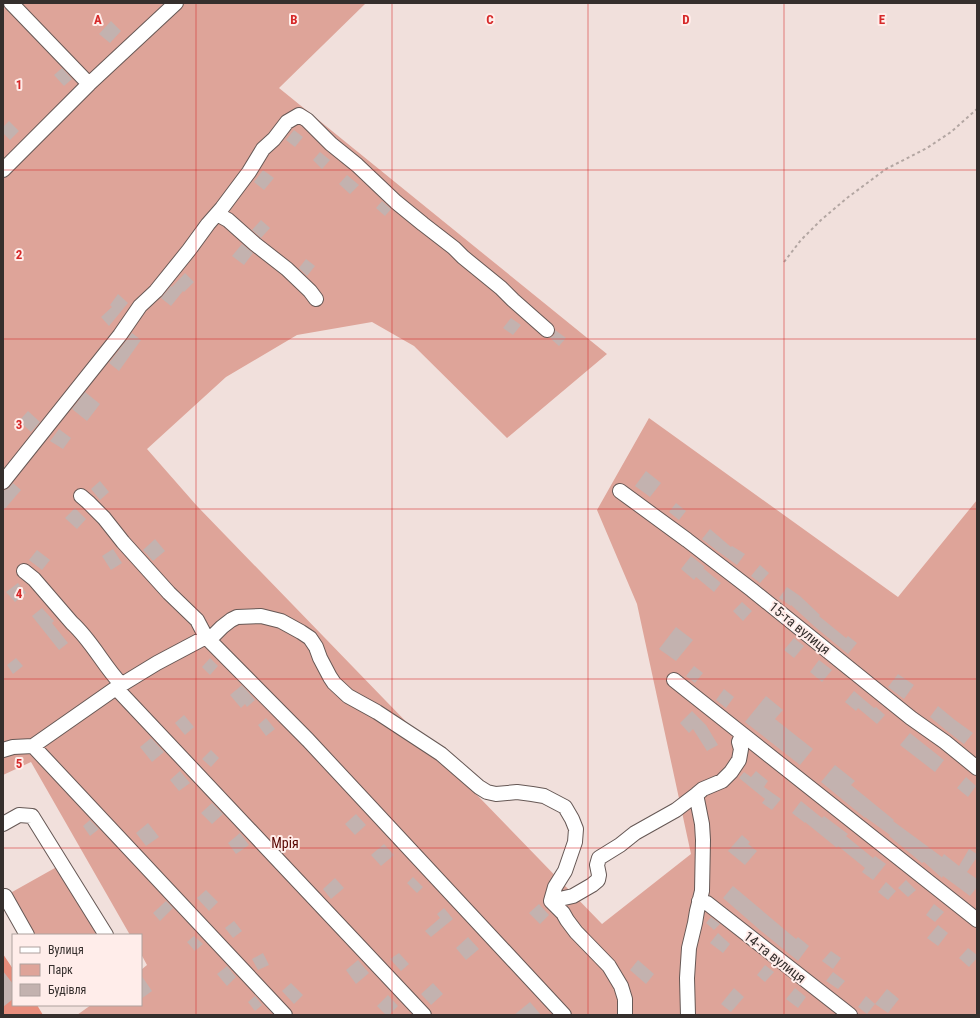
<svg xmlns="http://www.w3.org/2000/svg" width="980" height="1018" viewBox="0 0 980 1018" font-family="'Roboto Condensed',sans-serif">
  <rect width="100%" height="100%" fill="#f1e0dc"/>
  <!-- green -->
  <path fill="#dea499" d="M3,3H366L279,88L607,354L507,438L414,346L372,322L297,335L226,377L147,449L197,506L602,924L691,854L637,604L597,510L649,418L898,597L977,500V1015H77L91,1005H141V970L147,965L141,954V935H130L31,762L3,775Z
    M62,864L106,935H27L5,896Z"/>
  <!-- forest -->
  <path fill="#e88e7d" d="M3,954L13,969V1005H37L43,1015H3Z"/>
  <!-- building -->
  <path fill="#c3b2af" d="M111,21L121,31L110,43L99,34Z
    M62,68L72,79L64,86L54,75Z
    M9,121L19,131L10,140L3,133V127Z
    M294,130L303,137L295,147L286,140Z
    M320,152L330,160L322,169L313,160Z
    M263,170L274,178L264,190L254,182Z
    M347,175L359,185L350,194L339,184Z
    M382,201L391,209L385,216L376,208Z
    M261,220L270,228L261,238L252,230Z
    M242,244L253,253L244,265L232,256Z
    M306,259L315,266L307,276L299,268Z
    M185,273L194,282L184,292L183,291L171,306L161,298L171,286L172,287Z
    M118,294L128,303L109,326L101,317L112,307L110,305Z
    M511,318L521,325L513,335L503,328Z
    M555,330L566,338L559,346L550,338L554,335Z
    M132,333L141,340L119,371L109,363Z
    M85,392L100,404L87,421L72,409Z
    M28,411L40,422L31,432L19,421Z
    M59,429L71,438L63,449L50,441Z
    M646,471L661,483L650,497L635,486Z
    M100,481L109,492L100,500L91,489Z
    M13,483L21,490L3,511V491L9,488Z
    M676,503L686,511L679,520L669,512Z
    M75,508L86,519L77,529L65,518Z
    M710,529L731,547L732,546L745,554L737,565L716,550L702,539Z
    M155,539L165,551L153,561L143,550Z
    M113,549L122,563L111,570L102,556Z
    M37,550L50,560L42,570L29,560Z
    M691,556L705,567L703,568L721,583L714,592L696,577L694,580L681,569Z
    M760,565L769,573L760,583L751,576Z
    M18,583L26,593L15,602L6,592Z
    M787,587L800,596L820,615L819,616L846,638L848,636L857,643L848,654L814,626L791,605V606L779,598Z
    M742,602L752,611L743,621L733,611Z
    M42,608L54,621L52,623L68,643L59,650L32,616Z
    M676,627L693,640L676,661L659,649Z
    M794,638L804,646L794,658L784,650Z
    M16,658L23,666L13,674L7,665Z
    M210,658L218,666L210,675L202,667Z
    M819,660L832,670L822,682L810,672Z
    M694,666L703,673L695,683L686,676Z
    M898,674L914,685L904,699L888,687Z
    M242,685L255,700L247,707L245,704L241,708L230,695Z
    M724,689L734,697L726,708L716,700Z
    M854,691L874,708L876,707L885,715L877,724L858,708L856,711L845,702Z
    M766,696L783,710L775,719L813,749L800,765L745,722Z
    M938,706L955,720L973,733L964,744L947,731L930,717Z
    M692,711L706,725L718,745L707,751L693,729L689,733L680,723Z
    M184,715L194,727L185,735L175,723Z
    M266,718L275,729L266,736L258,725Z
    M910,733L944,760L935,772L900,745Z
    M151,738L164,752L152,762L140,747Z
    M211,750L219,758L211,767L202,759Z
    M835,765L855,781L851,785L894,820L893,821L942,857L944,854L959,866L969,849L977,854V857L967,872L977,879V887L970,896L943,876L942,878L924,862L922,863L889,836L890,835L865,817V818L821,782Z
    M180,771L190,783L179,791L170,780Z
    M756,771L768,781L764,787L781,799L772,810L762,803L765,799L739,778L744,772L751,777Z
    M966,777L976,786L968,797L957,788Z
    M801,801L822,818L824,816L848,834L846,836L873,858L875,856L886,864L873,880L862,872L865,868L838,846L837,848L805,822V823L792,813Z
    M212,803L223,814L212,824L201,813Z
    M356,814L366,825L355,835L345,824Z
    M90,820L99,829L90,836L83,826Z
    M148,823L159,837L146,846L136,833Z
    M240,833L249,845L236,854L228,843Z
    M742,835L750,842L748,844L757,851L745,865L728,851Z
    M384,844L394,855L381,866L371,855Z
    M413,877L423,887L417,893L407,883Z
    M335,878L344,888L331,899L323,889Z
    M906,880L916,890L908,897L898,888Z
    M886,882L896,891L888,900L878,892Z
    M733,886L796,939L798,937L809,946L798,961L761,931L723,898Z
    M206,890L218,902L209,911L197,898Z
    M166,901L173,908L160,921L153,913Z
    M539,904L549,915L540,924L529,913Z
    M934,904L944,912L935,922L926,915Z
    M444,908L453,919L431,937L425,931L440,918L437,914Z
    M711,917L720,924L714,930L706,923Z
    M234,921L242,931L233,938L225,928Z
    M938,925L948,933L938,946L927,938Z
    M718,933L730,944L723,953L710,943Z
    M194,936L203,944L195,951L187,942Z
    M468,937L479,949L466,960L456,948Z
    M968,948L977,955V958L969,967L959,958Z
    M831,951L841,958L833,969L822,961Z
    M263,953L269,965L258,970L252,959Z
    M399,953L409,964L401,971L390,959Z
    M358,960L369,973L356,984L346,970Z
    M638,960L654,974L646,984L630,970Z
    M765,965L774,972L765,982L757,975Z
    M227,966L236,977L227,986L217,974Z
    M3,971L13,984V999L3,1007Z
    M833,972L845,981L838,989L826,981Z
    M141,975L152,991L141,999Z
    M291,983L303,995L294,1004L282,991Z
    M433,983L443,994L431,1005L421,994Z
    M734,988L744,997L731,1012L721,1004Z
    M795,988L806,997L798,1008L786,999Z
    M887,989L899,999L888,1013L875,1004Z
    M388,995L398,1006L389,1015H386L377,1006Z
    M255,996L262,1005L255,1011L248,1002Z
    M866,996L875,1004L867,1014L858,1007Z
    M530,1002L541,1015H514Z"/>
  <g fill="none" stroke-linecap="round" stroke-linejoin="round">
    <!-- minor casing -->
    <g stroke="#665855" stroke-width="16">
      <path id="minor" d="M11,3L89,84
        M3,170L89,84L176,3
        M217,214L228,220L255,244L287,269L310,291L316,299
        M3,482L120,335L140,306L156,291L189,250L208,224L222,208L249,172L263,149L274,139L287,122L299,115L307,120L331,144L357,165L396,202L423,224L454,248L463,257L501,288L513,300L547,330
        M620,491L687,540L752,590L911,718L945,742L977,768
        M81,496L88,502L104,518L123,542L169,593L197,620L206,637L308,740L564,1015
        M24,571L34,579L72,623C92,641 103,665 121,684
        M674,680L977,920
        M116,688L424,1015
        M33,746L285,1015
        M3,750L13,747L33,746L116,688L157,663L206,637L214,635L222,627L231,620L237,617L261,616L281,621L301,632L310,638L316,647L320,658L330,677L334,683L348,696L377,712L441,754L479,787L487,792L496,794L517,792L532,794L544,796L565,807L572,819L576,829L575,842L565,871L555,887L551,901
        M3,824L19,815L32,816L106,935
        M5,896L27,935
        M699,901L707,903L850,1015
        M625,1015V999L621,986L609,966L576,932L567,920L563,913L551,901L573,896L592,885L598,880L599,875L597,865L599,858L620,845L635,833L676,810L697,794
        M688,1015L687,978L689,948L695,923L697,911L702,891L703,840L702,824L697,799V794L703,789L722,781L731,772L739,760L741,749L739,742L742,735"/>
    </g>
    <!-- path -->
    <path stroke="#b3a6a2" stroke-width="2" stroke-dasharray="3 3" stroke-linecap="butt" d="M784,262L801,240L821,220L847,198L886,169L927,148L951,132L977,109"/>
    <!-- minor -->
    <use href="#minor" stroke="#fff" stroke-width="14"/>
  </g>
  <!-- grid -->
  <path fill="none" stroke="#d62828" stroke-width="1" stroke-opacity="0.55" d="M196,3V1015M392,3V1015M588,3V1015M784,3V1015M3,170H977M3,339H977M3,509H977M3,679H977M3,848H977"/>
  <g text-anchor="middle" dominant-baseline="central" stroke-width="4" stroke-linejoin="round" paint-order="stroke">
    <!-- street labels -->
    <g font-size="14" fill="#352f2d" stroke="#ffedea">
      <text transform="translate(800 628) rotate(39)">15-та вулиця</text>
      <text transform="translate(775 957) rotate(38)">14-та вулиця</text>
    </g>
    <!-- park labels -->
    <g font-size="14" fill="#580500" stroke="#ffedea">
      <text x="285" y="843">Мрія</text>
    </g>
  </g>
  <g font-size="13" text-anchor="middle" font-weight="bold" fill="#d62828" stroke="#ffedea" stroke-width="4" stroke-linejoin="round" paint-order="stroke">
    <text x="98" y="24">A</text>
    <text x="294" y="24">B</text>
    <text x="490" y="24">C</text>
    <text x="686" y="24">D</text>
    <text x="882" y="24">E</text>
    <text x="19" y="89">1</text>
    <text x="19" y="259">2</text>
    <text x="19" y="429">3</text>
    <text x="19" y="598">4</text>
    <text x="19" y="768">5</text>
  </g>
  <!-- border -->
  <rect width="980" height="1018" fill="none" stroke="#352f2d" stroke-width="8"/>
  <!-- legend -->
  <rect x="12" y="934" width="130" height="72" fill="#ffedea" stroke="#aea19e"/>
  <rect x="20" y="947" width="20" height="6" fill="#ffffff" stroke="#aea19e"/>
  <text x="48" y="954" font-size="12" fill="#352f2d">Вулиця</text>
  <rect x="20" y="964" width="20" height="12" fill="#dea499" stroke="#aea19e"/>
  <text x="48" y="974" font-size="12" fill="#352f2d">Парк</text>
  <rect x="20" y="984" width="20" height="12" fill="#c3b2af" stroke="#aea19e"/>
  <text x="48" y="994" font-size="12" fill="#352f2d">Будівля</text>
</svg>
